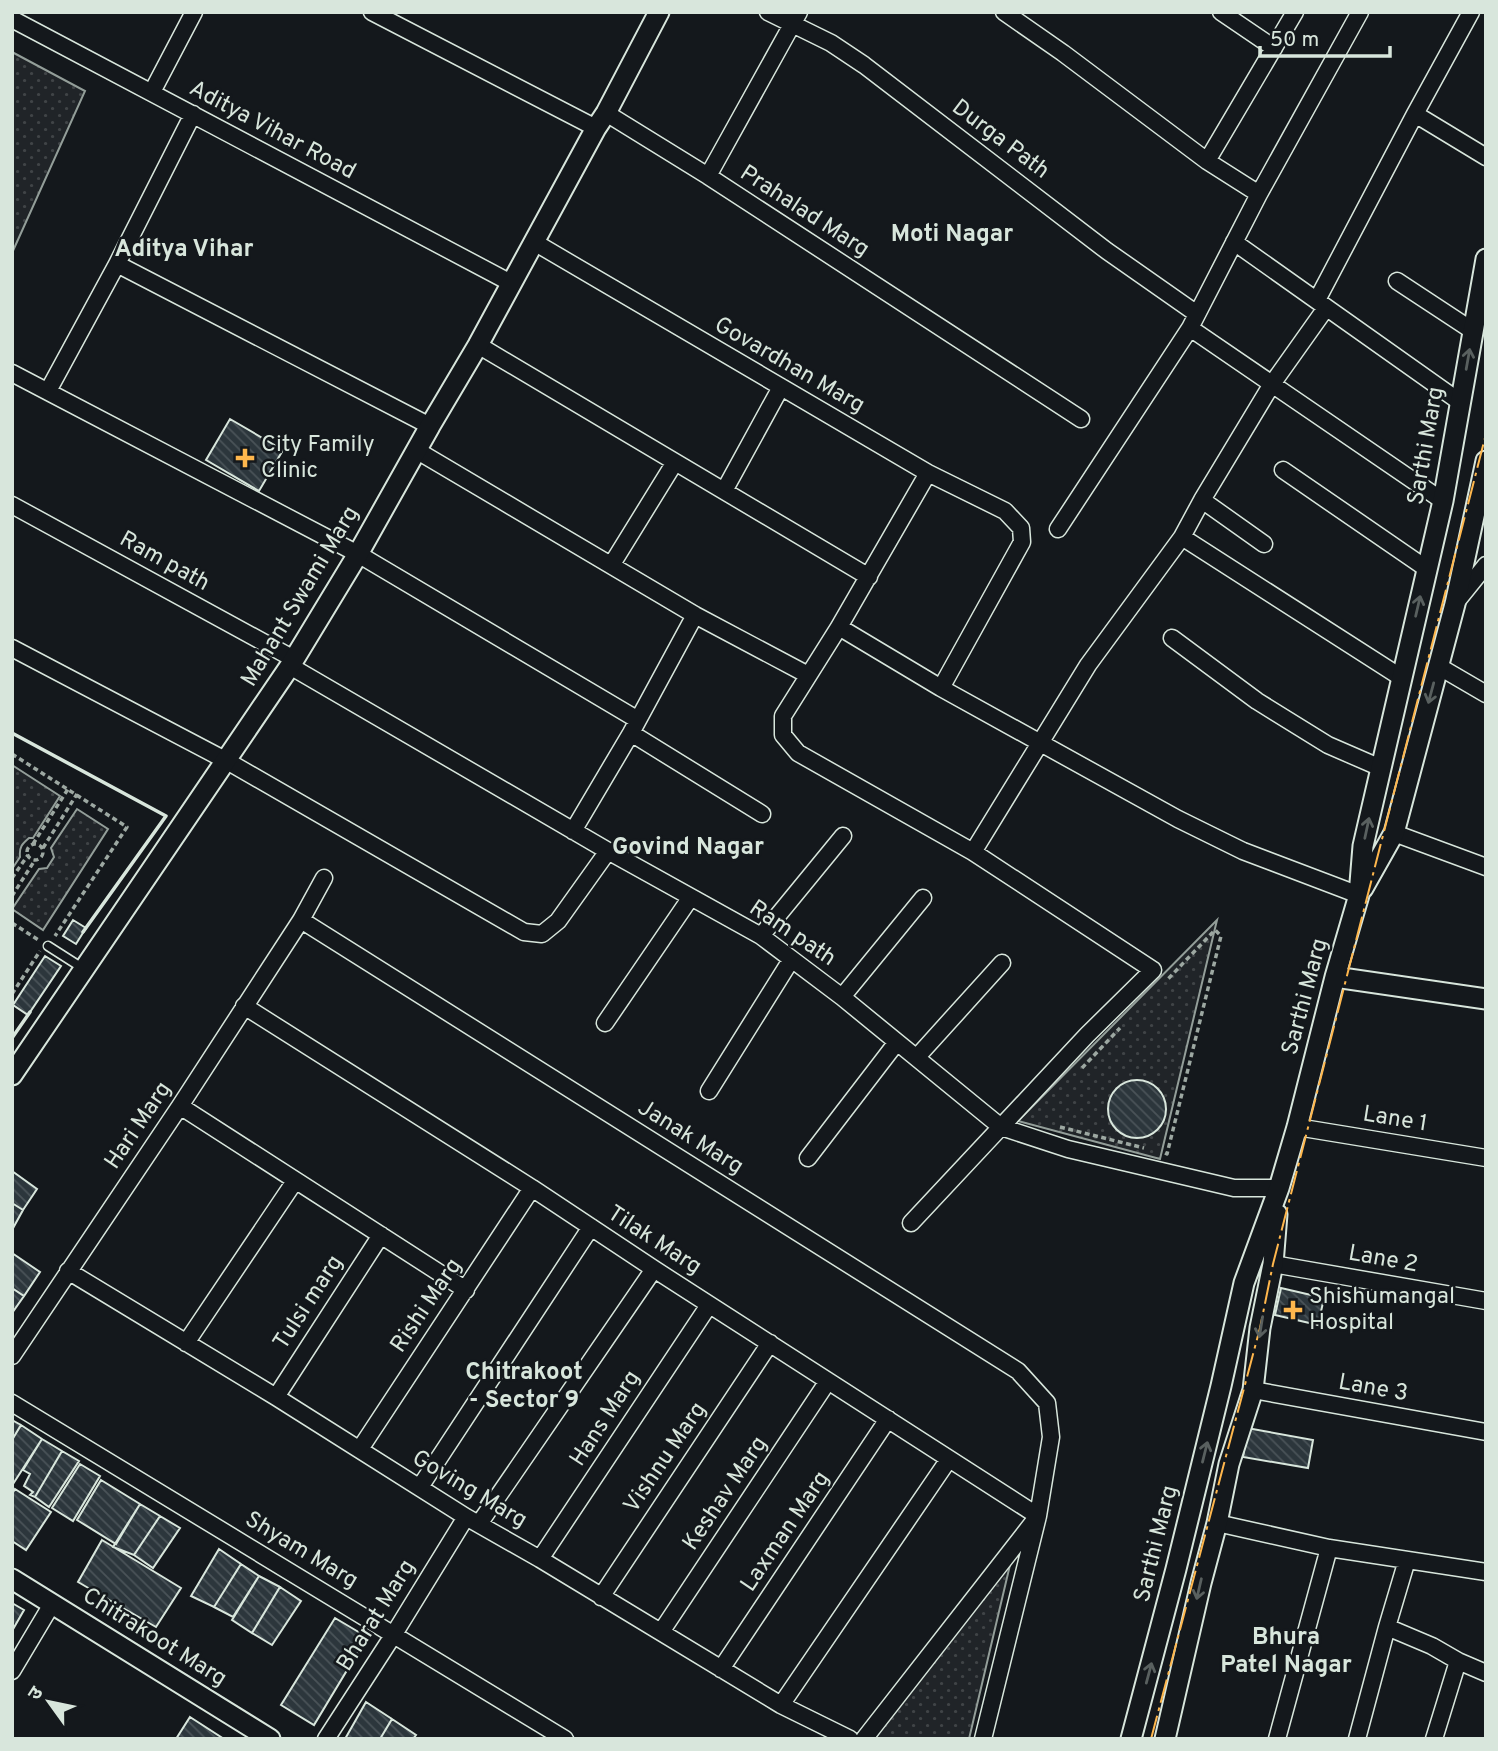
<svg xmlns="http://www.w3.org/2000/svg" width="1498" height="1751" viewBox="0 0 1498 1751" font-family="Overpass,'Noto Sans Devanagari',sans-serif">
  <defs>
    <pattern id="grass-dots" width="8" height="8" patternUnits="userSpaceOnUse" patternTransform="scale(1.75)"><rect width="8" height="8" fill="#202428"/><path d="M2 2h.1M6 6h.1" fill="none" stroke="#404447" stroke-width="1.8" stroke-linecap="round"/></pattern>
    <pattern id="building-back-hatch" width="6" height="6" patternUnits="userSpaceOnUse" patternTransform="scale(1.75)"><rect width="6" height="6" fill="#2c363c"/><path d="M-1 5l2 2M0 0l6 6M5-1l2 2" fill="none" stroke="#4a5358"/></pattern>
  </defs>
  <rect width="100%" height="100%" fill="#14181c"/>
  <!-- grass -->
  <path fill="url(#grass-dots)" stroke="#939e99" stroke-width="2" d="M12,52L85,91L12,253Z
    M12,765L60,796L33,838H29C22,844 19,847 20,857L12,869Z
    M77,809L108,829L43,930L12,909L39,869L47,868L54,857L51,848Z
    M1217,920L1160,1159L1018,1121Z
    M1018,1531L969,1739L874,1738Z"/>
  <!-- building -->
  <path fill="url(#building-back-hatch)" stroke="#d8e6dc" stroke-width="2" d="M230,419L283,450L259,491L206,460Z
    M73,920L86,928L76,944L63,936Z
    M45,956L61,966L28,1015L13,1005Z
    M1108 1109a29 29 0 1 1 58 0a29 29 0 1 1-58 0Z
    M12,1171L37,1189L23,1210L12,1203Z
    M12,1203L23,1210L12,1230Z
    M12,1253L40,1272L24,1296L12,1288Z
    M12,1288L24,1296L12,1313Z
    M1281,1288L1324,1298L1318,1325L1275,1315Z
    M12,1420L21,1425L12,1440Z
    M21,1425L42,1439L13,1484L12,1440Z
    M1247,1428L1313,1440L1308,1468L1243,1457Z
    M42,1439L62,1451L35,1497L30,1495L33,1492L24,1486L30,1474L23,1470Z
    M62,1451L79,1461L49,1507L35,1497Z
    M80,1464L100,1476L73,1521L52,1508Z
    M101,1480L140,1504L116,1544L77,1520Z
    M15,1489L51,1512L26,1550L12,1541V1494Z
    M140,1504L160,1516L134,1555L113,1547Z
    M160,1516L180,1528L153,1568L134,1555Z
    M102,1540L181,1588L156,1627L78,1582Z
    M219,1549L241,1564L214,1607L191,1596Z
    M241,1564L259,1576L233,1617L214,1607Z
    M259,1576L280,1587L252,1633L232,1620Z
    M280,1587L301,1601L272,1645L252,1633Z
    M12,1603L24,1610L12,1631Z
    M335,1618L367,1637L314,1725L281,1705Z
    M366,1702L392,1719L380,1739H345Z
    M190,1717L224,1739H176Z
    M392,1719L416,1735L413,1739H380Z"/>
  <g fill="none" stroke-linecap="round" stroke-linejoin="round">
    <!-- service casing -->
    <g stroke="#d8e6dc" stroke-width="11">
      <path id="service" d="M48,946L84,969"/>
    </g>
    <!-- minor casing -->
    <g stroke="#d8e6dc" stroke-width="19">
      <path id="minor" d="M372,12L596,128
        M768,12L831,43L864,65L1107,251L1197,314
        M1004,12L1063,53L1207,161L1259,194
        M1221,12L1274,48
        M1360,12L1259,194L1190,328L1443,501
        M12,19L511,283
        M152,92L194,12
        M606,113L708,176L1081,419
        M1415,114L1486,157
        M1207,161L1295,12
        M708,176L799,12
        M534,242L928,473L1005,511L1021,528L1022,542L941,688
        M1234,242L1460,402
        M117,264L430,426
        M1397,281L1473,331
        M1317,300L1415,114L1471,12
        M478,345L869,577
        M12,373L358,554L638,720
        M48,391L117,264L193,114
        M416,450L695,615L808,675
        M1283,470L1427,569
        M724,491L781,387
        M1202,500L1264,544
        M12,505L294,659
        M1058,529L1190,328
        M1182,537L1402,678
        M612,564L675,462
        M1457,601L1486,565
        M839,627L941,688L1178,819L1243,851L1359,895
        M1172,638L1257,701L1328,745L1381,768
        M12,648L227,761L524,932L542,934L558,921L608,851
        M290,666L608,851L761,936L842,997L1001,1127L1068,1149L1234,1188H1279
        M1438,666L1486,694
        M631,733L762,814
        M573,831L631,733L695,615
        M1394,833L1486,867
        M973,852L1088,665L1182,537L1202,500L1272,384L1326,308
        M301,920L1018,1371L1047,1403L1051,1437L1038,1516L983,1739
        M761,936L843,836
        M842,997L923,898
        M244,1006L532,1188L654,1269L1038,1516L864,1739
        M605,1023L691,897
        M917,1057L1002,963
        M709,1091L791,960
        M180,1106L466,1290
        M1297,1127L1486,1158
        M808,1158L897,1042
        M911,1223L1087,1035L1153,970L973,852L798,753L783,735V716L839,627L928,473
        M1273,1264L1486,1301
        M68,1271L276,1397L466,1517L540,1559L781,1705L850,1739
        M186,1343L295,1181
        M12,1356L180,1106L301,920L324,878
        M1253,1390L1486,1432
        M276,1397L381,1235
        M12,1403L565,1739
        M360,1449L532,1188
        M420,1487L591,1227
        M1217,1523L1329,1548L1486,1572
        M479,1524L654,1269
        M540,1559L709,1305
        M1407,1560L1387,1627L1432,1646L1458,1661L1434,1739
        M601,1597L770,1343
        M661,1632L828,1381
        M1458,1661L1486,1673
        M721,1669L888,1419
        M12,1671L52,1604
        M781,1705L949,1459
        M326,1739L394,1634L466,1517
        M1277,1739L1329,1548
        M1357,1739L1387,1627"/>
    </g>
    <!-- tertiary casing -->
    <g stroke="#d8e6dc" stroke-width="23">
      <path id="tertiary" d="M1363,888L1394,833L1455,604L1486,461
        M1335,977L1486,999
        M12,1075L290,666L358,554L430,426L478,345L596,128L606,113L659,12
        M12,1579L270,1739
        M1131,1739L1176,1569L1221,1386L1244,1283L1279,1188L1297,1127L1335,977L1359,895L1363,846L1369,820L1443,501L1486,259
        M1165,1739L1201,1583L1217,1523L1229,1464L1253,1390L1260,1328L1273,1264L1277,1214"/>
    </g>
    <!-- path -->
    <path stroke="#9da8a2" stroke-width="3.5" stroke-dasharray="5 3.5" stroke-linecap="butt" d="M12,754L127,827L55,936
      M27 852a8 8 0 1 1 16 0a8 8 0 1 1-16 0Z
      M33,844L68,789
      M43,848L77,794
      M12,878L28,855
      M12,896L35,860
      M12,923L40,941
      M12,994L40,951
      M1082,1068L1120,1028
      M1060,1127L1144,1148
      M1165,1153L1167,1154L1221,936L1215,930L1167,980"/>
    <!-- service -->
    <use href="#service" stroke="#14181c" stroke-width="8"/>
    <!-- minor -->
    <use href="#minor" stroke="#14181c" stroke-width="16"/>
    <!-- tertiary -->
    <use href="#tertiary" stroke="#14181c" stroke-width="19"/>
    <!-- wall -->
    <path stroke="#d8e6dc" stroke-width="3.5" d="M12,733L166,816L83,932
      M12,1038L30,1012"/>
    <!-- power -->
    <path stroke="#ffb74d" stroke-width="2" stroke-dasharray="24 5 3.5 5" stroke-linecap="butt" d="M1151,1739L1260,1328L1273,1264L1486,434"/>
  </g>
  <!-- one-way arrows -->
  <defs><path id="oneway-shaft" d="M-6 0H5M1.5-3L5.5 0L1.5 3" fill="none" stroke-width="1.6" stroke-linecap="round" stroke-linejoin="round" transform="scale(1.75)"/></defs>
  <g stroke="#59605f">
    <use href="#oneway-shaft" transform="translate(1468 359) rotate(-80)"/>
    <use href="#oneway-shaft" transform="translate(1418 606) rotate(-77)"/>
    <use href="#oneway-shaft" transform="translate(1431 693) rotate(105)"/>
    <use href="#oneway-shaft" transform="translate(1367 828) rotate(-78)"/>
    <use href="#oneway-shaft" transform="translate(1261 1327) rotate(99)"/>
    <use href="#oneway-shaft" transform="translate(1205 1452) rotate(-76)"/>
    <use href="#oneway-shaft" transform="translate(1199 1589) rotate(103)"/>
    <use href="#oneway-shaft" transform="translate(1149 1673) rotate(-75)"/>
  </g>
  <!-- markers -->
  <g fill="#ffb74d" stroke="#14181c" stroke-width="2.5">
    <path d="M241.5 447.5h7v7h7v7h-7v7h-7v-7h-7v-7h7z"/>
    <path d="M1289.5 1299.5h7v7h7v7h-7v7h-7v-7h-7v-7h7z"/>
  </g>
  <g text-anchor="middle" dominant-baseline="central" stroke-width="5" stroke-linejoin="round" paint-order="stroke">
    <!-- street labels -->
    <g font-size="23" fill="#d8e6dc" stroke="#14181c">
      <text transform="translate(272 131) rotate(28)">Aditya Vihar Road</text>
      <text transform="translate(1000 140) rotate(37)">Durga Path</text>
      <text transform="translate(804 212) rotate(33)">Prahalad Marg</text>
      <text transform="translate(789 366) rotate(30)">Govardhan Marg</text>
      <text transform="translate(1427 446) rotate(-80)">Sarthi Marg</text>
      <text transform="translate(164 562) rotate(29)">Ram path</text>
      <text transform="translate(301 597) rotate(-59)">Mahant Swami Marg</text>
      <text transform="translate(792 934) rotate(34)">Ram path</text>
      <text transform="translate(1306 997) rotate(-75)">Sarthi Marg</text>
      <text transform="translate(1395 1120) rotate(9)">Lane 1</text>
      <text transform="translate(139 1126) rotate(-56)">Hari Marg</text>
      <text transform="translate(690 1138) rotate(32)">Janak Marg</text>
      <text transform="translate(654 1241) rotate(33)">Tilak Marg</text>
      <text transform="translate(1383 1260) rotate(10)">Lane 2</text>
      <text transform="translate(309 1303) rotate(-57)">Tulsi marg</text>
      <text transform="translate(427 1306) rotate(-56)">Rishi Marg</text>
      <text transform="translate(1373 1389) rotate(10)">Lane 3</text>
      <text transform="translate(606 1419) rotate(-57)">Hans Marg</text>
      <text transform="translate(666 1458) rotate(-56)">Vishnu Marg</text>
      <text transform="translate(469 1490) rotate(31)">Goving Marg</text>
      <text transform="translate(726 1494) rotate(-56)">Keshav Marg</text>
      <text transform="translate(786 1532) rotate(-56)">Laxman Marg</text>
      <text transform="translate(1157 1544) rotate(-76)">Sarthi Marg</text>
      <text transform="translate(301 1551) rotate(31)">Shyam Marg</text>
      <text transform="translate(377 1616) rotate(-58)">Bharat Marg</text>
      <text transform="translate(154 1638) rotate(32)">Chitrakoot Marg</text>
    </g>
    <!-- poi labels -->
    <g font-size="23" fill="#d8e6dc" stroke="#14181c" text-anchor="start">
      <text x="261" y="445">City Family<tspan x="261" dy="26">Clinic</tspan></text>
      <text x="1309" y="1297">Shishumangal<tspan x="1309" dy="26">Hospital</tspan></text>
    </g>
    <!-- neighbourhood labels -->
    <g font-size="24" font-weight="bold" fill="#d8e6dc" stroke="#14181c">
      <text x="952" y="235">Moti Nagar</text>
      <text x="184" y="250">Aditya Vihar</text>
      <text x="688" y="848">Govind Nagar</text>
      <text x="524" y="1373">Chitrakoot<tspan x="524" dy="28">- Sector 9</tspan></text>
      <text x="1286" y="1638">Bhura<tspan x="1286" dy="28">Patel Nagar</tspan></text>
    </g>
  </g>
  <!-- border -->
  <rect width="1498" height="1751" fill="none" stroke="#d8e6dc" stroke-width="28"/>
  <!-- north arrow -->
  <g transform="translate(49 1702) rotate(303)" stroke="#14181c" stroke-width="5" paint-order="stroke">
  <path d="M0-5L12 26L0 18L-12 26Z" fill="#d8e6dc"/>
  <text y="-10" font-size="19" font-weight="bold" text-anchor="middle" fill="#d8e6dc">उ</text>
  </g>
  <!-- scale -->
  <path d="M1260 46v10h130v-10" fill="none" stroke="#d8e6dc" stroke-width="3.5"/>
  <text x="1270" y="46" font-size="21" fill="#d8e6dc" stroke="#14181c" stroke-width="5" paint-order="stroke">50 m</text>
</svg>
